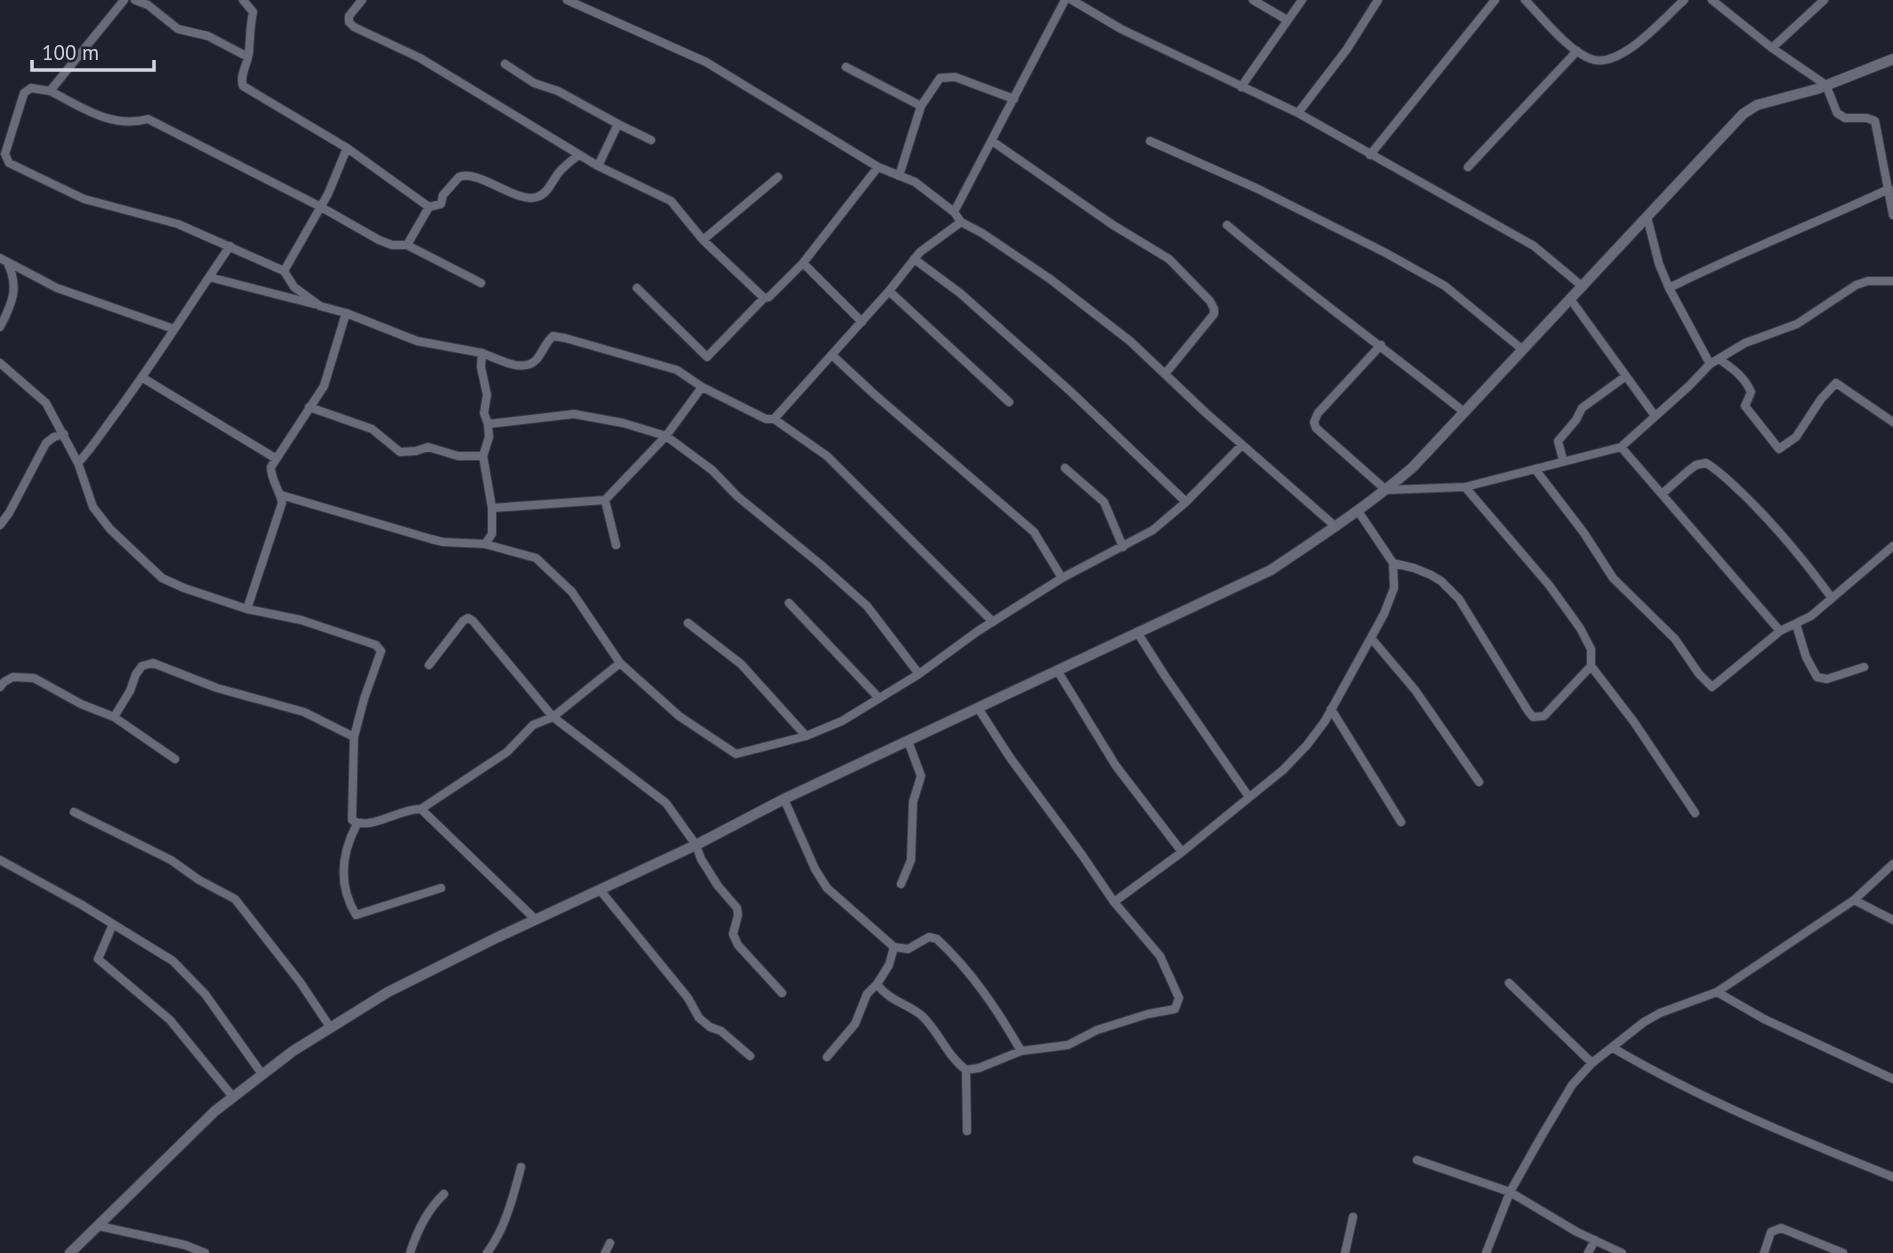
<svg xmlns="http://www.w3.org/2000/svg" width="1893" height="1253" viewBox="0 0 1893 1253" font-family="'PT Sans',sans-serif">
  <rect width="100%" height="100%" fill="#21202e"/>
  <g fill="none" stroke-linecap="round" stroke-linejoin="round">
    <!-- minor casing -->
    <g stroke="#3c3b46" stroke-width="10">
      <path id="minor" d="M124,0L50,91L31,88L24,93L5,154L9,163L84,199L178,224L284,271L294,287L320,306L346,313L417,341L482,353L481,367L487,395L484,413L488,424L489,437L483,456L492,508V534L485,544
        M135,0L148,5L178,29L208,36L248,57
        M243,0L253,12C250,26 250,38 249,52C248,64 239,75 243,86L347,148L429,207
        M362,0L349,16V22L354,27L420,58L598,166L671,201L703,240L764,298L769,297L803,263L878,167
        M567,0L706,62L878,167L915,182L954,212L961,222L982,233L1050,279L1130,341L1206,413L1336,527
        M1072,0L1121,29L1298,113L1534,246L1583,287
        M1253,0L1287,20
        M1525,0C1542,17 1568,51 1591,59C1620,70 1664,18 1684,0
        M1712,0L1772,48L1826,85L1837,113L1845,118H1867L1875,121L1893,215
        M1772,48L1824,0
        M505,64L534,83L558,91L618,124L598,166
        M846,67L921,106
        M1241,87L1302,0
        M50,91C82,107 111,129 148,119L321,207L379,240L392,245H407L481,283
        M1298,113L1347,49L1378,0
        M618,124L651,140
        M992,141L1113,225L1169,259L1210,301L1214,309V314L1165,374
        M1150,141L1256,188L1384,252L1445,286L1523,350
        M1370,155L1495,0
        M1468,167L1577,51
        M899,176L921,106L940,78L955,77L1014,99
        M954,212L1065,0
        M1647,217L1659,264L1669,288L1710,364
        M1227,225C1303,290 1386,349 1464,412
        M703,240L778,177
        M407,245L429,207L441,204L443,195L459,177C480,169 516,204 537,197C550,193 553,177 562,169C567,164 573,159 579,155
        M0,258L57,288L174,329
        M914,259L960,293L1070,391L1186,502
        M803,263L862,322
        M284,271L328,194L347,148
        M209,277L314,304
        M637,288L707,357L764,298
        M1669,288C1741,252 1816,223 1889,189
        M889,291L1009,402
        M1571,300L1655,416
        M0,327C12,304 20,287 7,262
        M1381,345L1318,413L1314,422L1316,428L1386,490L1465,487L1621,447L1689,386L1710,364L1745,343L1797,324L1856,285L1868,281H1893
        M482,353C497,358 522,374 536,360C543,352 545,343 553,336L565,338L677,370L702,387L766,419H774L827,456L993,622
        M832,355L875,395L1034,532L1062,578
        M1719,359C1733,369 1744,376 1751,392L1745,406L1779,449L1796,437L1821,399L1836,383L1893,422
        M0,363L46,403L78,463L93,507L110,529L162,578L184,588L247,609L301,620L376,645L381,651L364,699L354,737L352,820C369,832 400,808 421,809L536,920
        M143,378L275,458
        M309,407L372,429L400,452L416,451L428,447L458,456H483
        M774,419L889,291L920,252L961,222
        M488,424L574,414L623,423L666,436L712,470L737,496L820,564L867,606L919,674
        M1621,447L1780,631
        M1563,460L1558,441L1576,420L1582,408L1626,376
        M78,463C92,448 102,432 114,416C155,361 191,303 230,246
        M1065,468L1104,502L1123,547
        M1535,469L1584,533L1613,578L1675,639L1699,674L1712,687L1780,631L1811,616L1893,546
        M1662,494L1688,471L1696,465L1706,463C1720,471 1731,483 1743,494C1776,526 1804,560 1831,597
        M281,495L431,539L443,542L485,544L536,558L572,592L620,663L679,716L736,754L806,736L842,721L919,674L978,631L1062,578L1153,530L1186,502L1242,445
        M605,500L616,545
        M492,508L605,500L666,436L702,387
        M0,525L9,513L46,443L54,437L64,434
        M1393,563L1414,568L1431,575L1441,581L1459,599L1528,711L1533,717L1544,716L1591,666V649L1580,628L1549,585L1465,487
        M789,603L878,697
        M247,609L282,503C280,490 271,481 271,467L324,386L346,313
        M688,623L741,664L806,736
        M1796,624L1806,657L1817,677L1827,679L1864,667
        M1137,632L1165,676L1249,797
        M1371,638L1415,690L1479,782
        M429,665L463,621L468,618L473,621L553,717L666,803L696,845L701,859L718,886L737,908L738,915L733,934L738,945L782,993
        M1591,666L1634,722L1695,813
        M1057,670L1116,766L1182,852
        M0,687L4,682L13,677L34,678L81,704L114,717L175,759
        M1331,709L1401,822
        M114,717L130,691L136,674L142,666L153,663L217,688L304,712L354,737
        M784,799L815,869L827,888L894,947L889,965L877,984C889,1001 906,1003 921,1015C939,1031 946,1055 966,1070L979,1068L1021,1051L1068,1045L1097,1030L1148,1014L1175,1009L1179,998L1160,956L1114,902L1082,855L1011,759L978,708
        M421,809L507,752L533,725L553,717L620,663
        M74,812L171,860L199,880L235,899L300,982L330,1027
        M357,824C341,854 338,885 356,915L441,888
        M0,860L82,905L173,961L205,994L262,1074
        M901,884L911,860L913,802L921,776L908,741
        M600,890L688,998L699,1018L710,1027L721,1031L750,1056
        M1854,900L1893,920
        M1114,902L1182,852L1283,770L1307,745L1325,721L1384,614L1394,588L1393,563L1358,511
        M113,924L98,959L170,1020L233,1097
        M894,947L908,949L929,937L937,939C972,972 997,1009 1021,1051
        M1509,983L1592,1063
        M1717,992L1764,1019L1893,1079
        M1613,1048C1702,1100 1798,1139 1893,1177
        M827,1057L855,1024L867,994L877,984
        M966,1070L967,1131
        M1417,1160L1510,1192L1577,1232L1622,1253
        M99,1226L185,1245L205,1253
        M410,1253C417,1231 427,1210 444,1194
        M487,1253C506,1227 513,1197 521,1167
        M605,1253L610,1243
        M1345,1253L1353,1217
        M1486,1253L1510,1192L1541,1137L1572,1085L1592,1063L1644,1022L1660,1013L1717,992L1854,900L1893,864
        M1588,1253L1595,1240
        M1764,1253L1771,1232L1781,1228L1843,1253"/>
    </g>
    <!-- tertiary casing -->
    <g stroke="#3c3b46" stroke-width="12">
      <path id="tertiary" d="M70,1253L215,1111L293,1051L388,992L496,938L696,845L784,799L1271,570C1320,537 1369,505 1413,467L1743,114L1757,105L1817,89L1893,59"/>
    </g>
    <!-- minor -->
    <use href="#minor" stroke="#6b6a7b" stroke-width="8"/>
    <!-- tertiary -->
    <use href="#tertiary" stroke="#6b6a7b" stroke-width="10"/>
  </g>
  <!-- scale -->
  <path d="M32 60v10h122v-10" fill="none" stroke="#d6d5df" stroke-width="3.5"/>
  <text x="42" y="60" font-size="21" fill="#d6d5df" stroke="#21202e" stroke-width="5" paint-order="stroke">100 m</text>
</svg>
